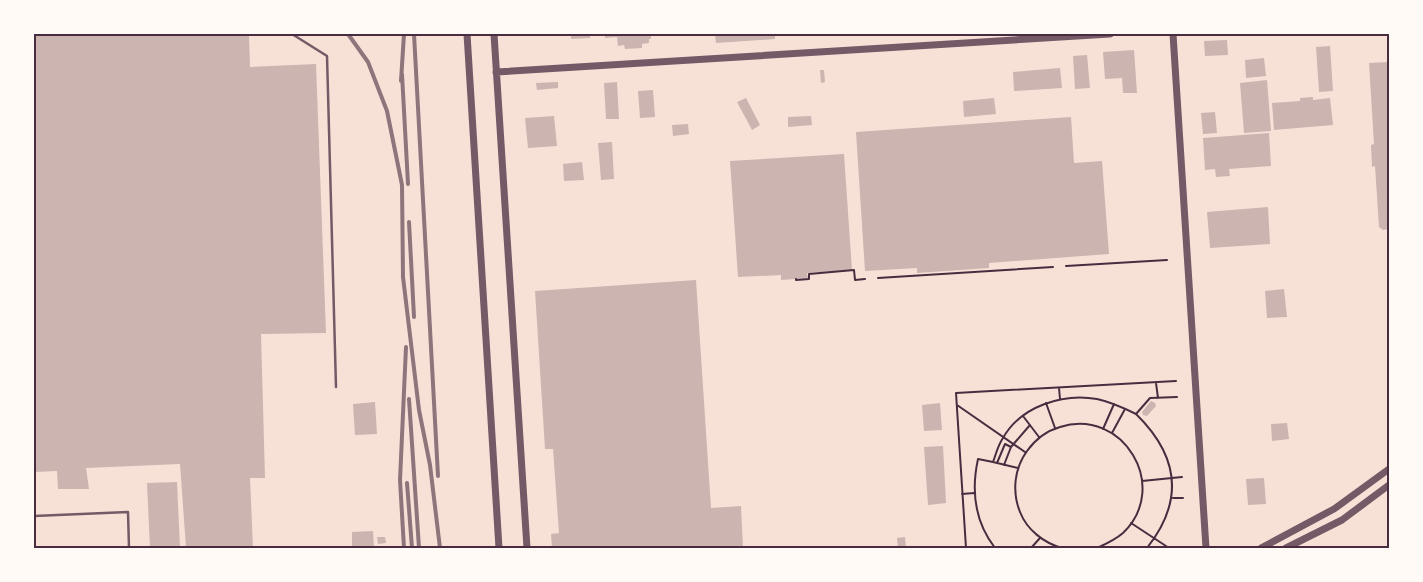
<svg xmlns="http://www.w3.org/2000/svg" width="1423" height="582" viewBox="0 0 1423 582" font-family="'Archivo Narrow',sans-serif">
  <rect width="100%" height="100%" fill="#f7e1d7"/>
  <!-- building -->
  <path fill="#ccb4b1" d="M34,34H249L250,67L316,64L326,333L261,334L265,478H250L253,548H186L180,464L86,468L89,489H58L57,471L34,472Z
    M571,34H590V38L571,39Z
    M605,34H651V39H649V43L642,44V48L625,49L624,45L618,46L617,37L605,38Z
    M715,34H775V39L716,43Z
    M1227,40L1228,55L1205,56L1204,41Z
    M1330,46L1333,91L1319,92L1316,47Z
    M1134,50L1137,93H1123L1122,78L1105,79L1103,52Z
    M1087,55L1090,88L1075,89L1073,56Z
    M1264,58L1266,76L1246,78L1245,60Z
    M1389,62V229L1383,230L1379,227L1375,166L1372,167L1371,145L1374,144L1369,63Z
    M1060,68L1062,88L1014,91L1013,72Z
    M820,70H824L825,82L821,83Z
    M1267,80L1271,131L1244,133L1240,83Z
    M558,82V88L537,90L536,83Z
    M617,82L619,119H606L604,83Z
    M653,90L655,117L640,118L638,91Z
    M1313,97V100L1330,98L1333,125L1274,130L1272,103L1300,101V98Z
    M746,98L760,125L752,130L737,102Z
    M994,98L996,114L964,117L963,101Z
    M1215,112L1217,133L1203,134L1201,113Z
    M554,116L557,146L528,148L525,118Z
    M811,116L812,125L788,127V117Z
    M1071,117L1074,163L1102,161L1109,254L989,263V268L917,273V268L865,271L856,132Z
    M688,124L689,134L673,136L672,125Z
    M1269,133L1271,166L1229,169L1230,176L1216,177L1215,169L1205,170L1203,138Z
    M612,142L614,179L601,180L598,143Z
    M844,154L852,270L807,273L808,278L781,280V275L738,277L730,161Z
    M582,162L584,180L564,181L563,164Z
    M1268,207L1270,244L1210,248L1207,212Z
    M696,280L711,508L741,506L743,548H552L551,534L559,533L553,449H545L535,291Z
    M1284,289L1287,317L1267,318L1265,291Z
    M1151,401L1155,403L1156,406L1147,416L1143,415L1142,412Z
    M375,402L377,434L355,435L353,404Z
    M940,403L942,430L924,431L922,405Z
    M1287,423L1289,439L1272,441L1271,424Z
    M943,446L946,503L928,505L924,447Z
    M1264,478L1266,504L1248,505L1246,479Z
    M177,482L180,548H150L147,483Z
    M373,531L374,548H352V532Z
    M377,537H385L386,543L378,544Z
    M905,537L906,547H898L897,538Z"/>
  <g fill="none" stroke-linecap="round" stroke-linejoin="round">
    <!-- path -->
    <path stroke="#4a2c40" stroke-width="2" d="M1066,266L1167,260
      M878,278L1053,267
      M796,279V280L809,279V274L854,270L855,280L865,279
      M1156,383L1158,398
      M1059,388L1060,399
      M1046,403L1055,428
      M957,405L1025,452
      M1023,416L1039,437
      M1103,429L1114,404
      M1112,433L1125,409
      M993,462L978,459C971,491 975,522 995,548
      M997,463L1005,444L1011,447L1030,425
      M1004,465L1011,447
      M1018,468L993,462C996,454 998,445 1003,438C1021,406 1063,393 1097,399C1111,402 1124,408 1136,414
      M1142,481L1182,477
      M962,494L974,493
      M1173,498H1183
      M1131,523L1169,548
      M966,548L956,393L1176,381
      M1031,548L1040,538
      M1062,548C1044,543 1027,530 1020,512C1012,492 1014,469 1027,451C1035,440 1046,431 1060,427C1123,407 1171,487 1123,533C1115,540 1106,544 1097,548
      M1147,548C1185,500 1179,456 1136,414L1150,398L1177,397"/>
    <!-- service -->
    <path stroke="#755966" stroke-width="2.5" d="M292,34L327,56L336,387
      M34,516L128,512L129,548"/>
    <!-- tertiary -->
    <path stroke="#755966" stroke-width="7" d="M467,34L499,548
      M494,34L527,548
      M1173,34L1206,548
      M496,72L1110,34
      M1261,548L1334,509L1389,469
      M1286,548L1342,520L1389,485"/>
    <!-- rail -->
    <path stroke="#8f747c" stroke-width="4" d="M348,34L368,62L387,111L402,185L403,277L419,410L430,465L440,548
      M414,34L438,476
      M402,74L408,184
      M401,81L404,34
      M409,222L414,317
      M409,399L419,548
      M407,483L412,548
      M404,548L400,480L406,347"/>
  </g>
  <!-- border -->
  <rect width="1423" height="582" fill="none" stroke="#fffaf5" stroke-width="70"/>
  <rect x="35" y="35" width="1353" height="512" fill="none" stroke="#4a2c40" stroke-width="2"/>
</svg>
